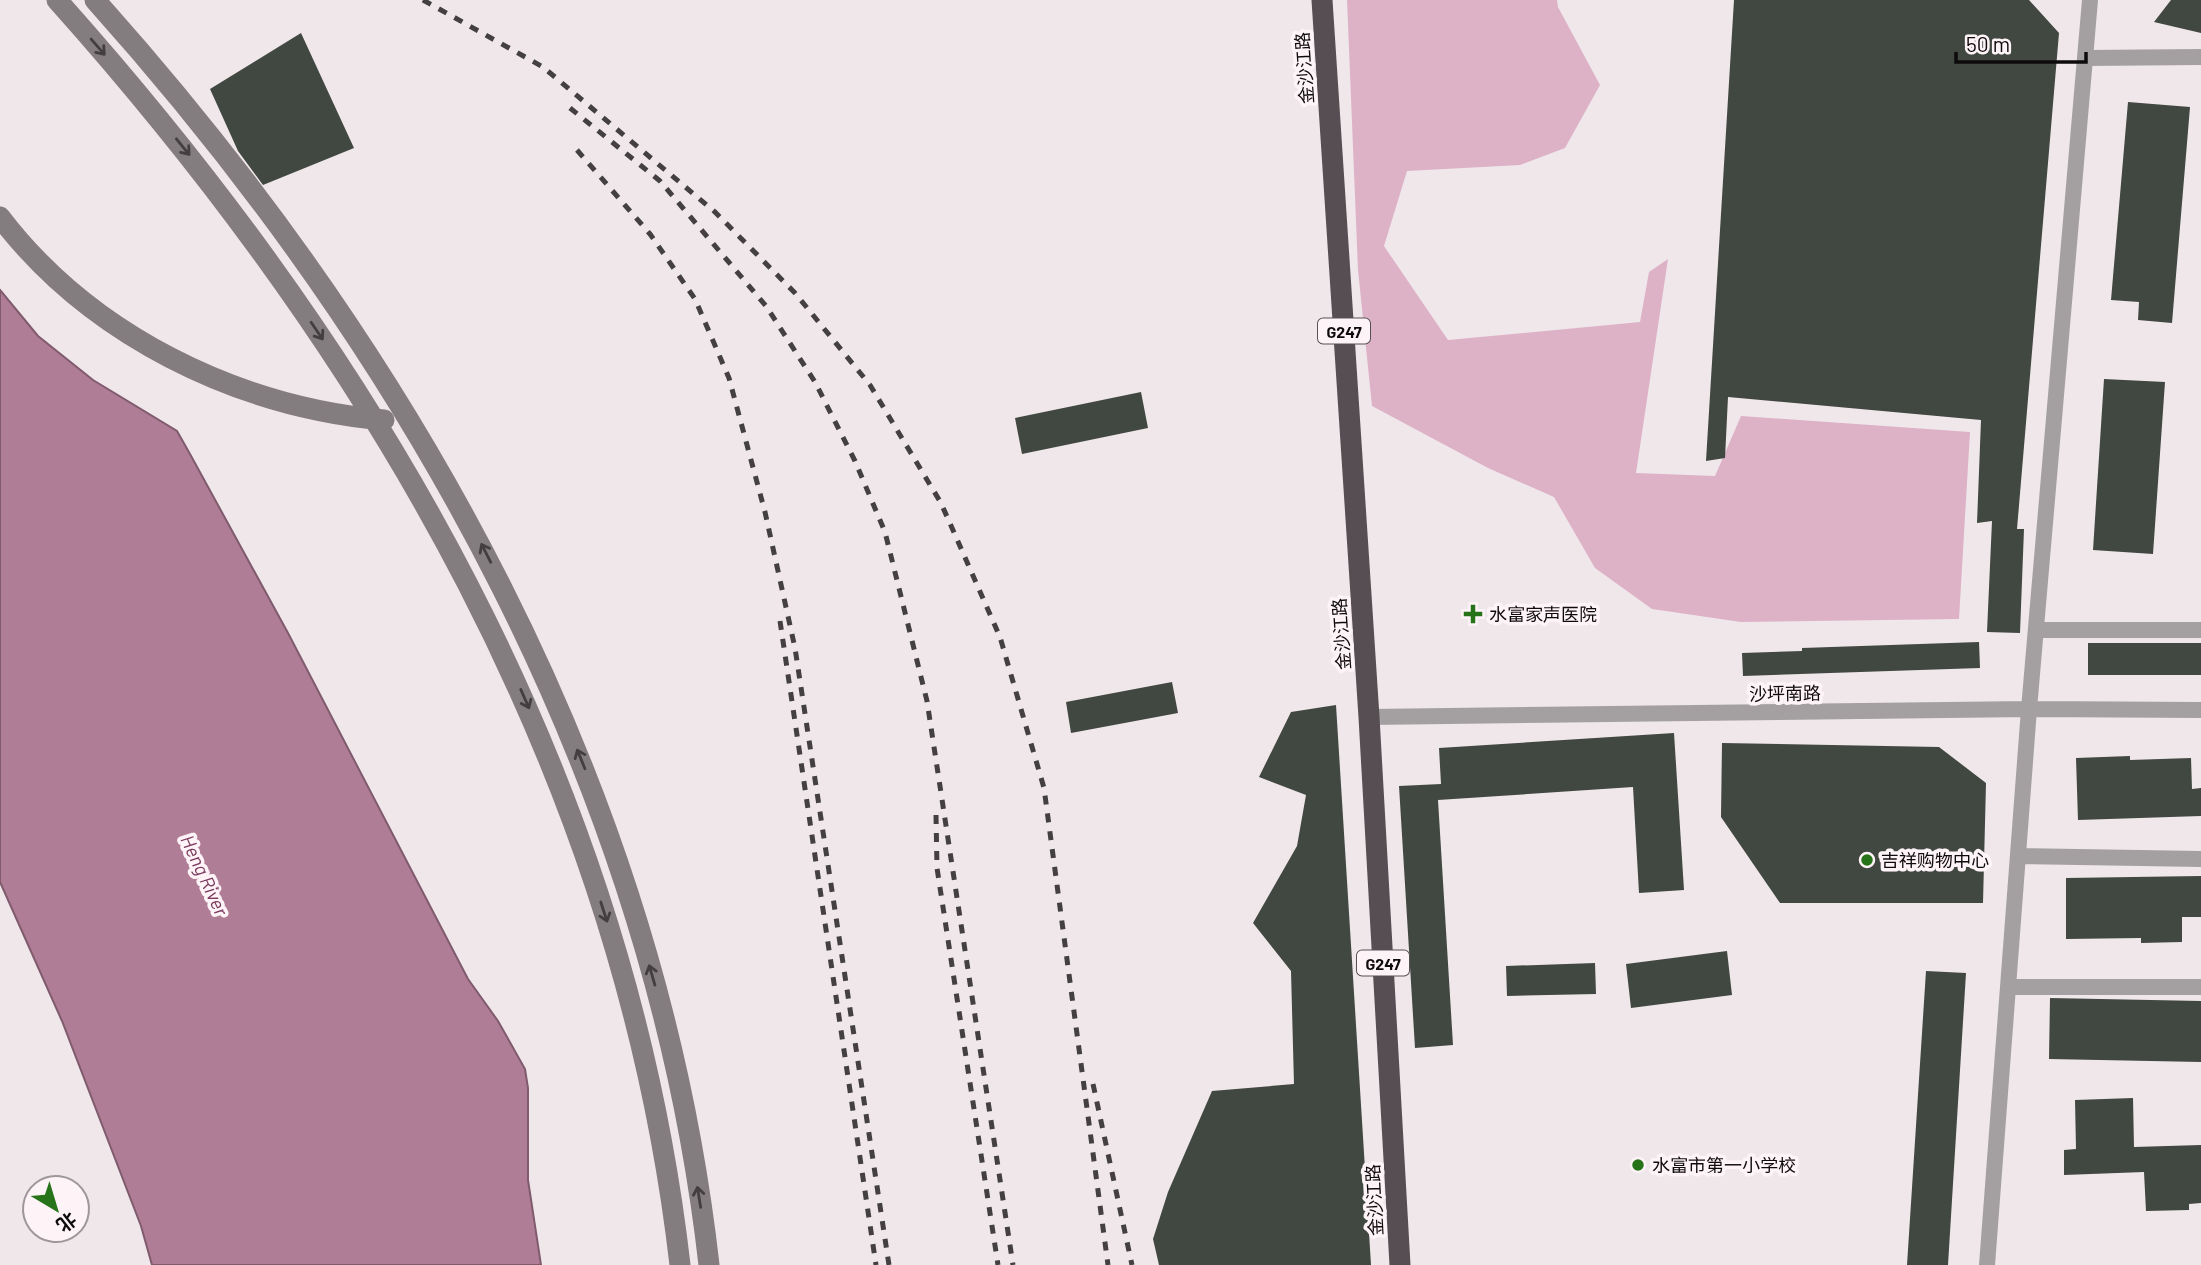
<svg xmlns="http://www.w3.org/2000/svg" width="2201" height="1265" viewBox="0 0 2201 1265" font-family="Barlow,'Noto Sans SC',sans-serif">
  <rect width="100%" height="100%" fill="#f0e7eb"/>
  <!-- green -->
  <path fill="#ddb2c6" d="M1347,0H1557L1558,7L1600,85L1565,148L1520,165L1407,171L1384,246L1448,340L1640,322L1649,272L1668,259L1636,473L1715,476L1741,416L1970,432L1959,619L1741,622L1652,609L1595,568L1554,497L1488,468L1372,406L1358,270Z"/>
  <!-- water -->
  <path fill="#b07d96" stroke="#7f5b6d" stroke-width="2" d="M0,290L38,336L93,380L177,431L190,454L288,633L468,979L498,1021L525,1069L528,1088V1180L541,1265H152L141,1226L62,1021L0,882Z"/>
  <!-- building -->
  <path fill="#414741" d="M1734,0H2029L2059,33L2017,529H2024L2020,633L1987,632L1992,521L1977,523L1981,420L1728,397L1725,458L1706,461Z
    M2171,0H2201V33L2154,22Z
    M301,33L354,148L263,185L238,151L210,89Z
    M2128,102L2190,107L2172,323L2138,320L2139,302L2111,300Z
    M2104,379L2165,382L2153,554L2093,550Z
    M1141,392L1148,428L1022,454L1015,418Z
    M1979,642L1980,668L1743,676L1742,653L1802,651V648Z
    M2088,643H2201V675H2088Z
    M1172,682L1178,713L1071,733L1066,702Z
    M1336,705L1371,1265H1159L1153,1239L1168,1192L1212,1091L1294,1084L1291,971L1253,923L1297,846L1306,795L1259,777L1291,712Z
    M1674,733L1684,890L1639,893L1633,787L1438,800L1453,1045L1415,1048L1399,786L1441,784L1439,748Z
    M1722,743L1939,747L1986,783L1983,903H1780L1721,817Z
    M2130,756V760L2191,758L2192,789L2201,788V816L2078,820L2076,758Z
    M2201,876V917H2182V942L2141,943V938L2066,939V878Z
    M1727,951L1732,995L1631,1008L1626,964Z
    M1595,963L1596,994L1507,996L1506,966Z
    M1926,971L1966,973L1948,1265H1907Z
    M2050,998L2201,1001V1062L2049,1059Z
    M2133,1098L2134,1147L2201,1145V1203L2189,1204V1210L2146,1211L2144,1172L2064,1175V1150L2076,1149L2075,1100Z"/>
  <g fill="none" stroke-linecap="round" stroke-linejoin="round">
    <!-- street -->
    <path stroke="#a4a0a2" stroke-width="16" d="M2085,58L2201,57
      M2036,630H2201
      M1369,717L2029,709L2201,710
      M2018,856L2201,859
      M2008,987H2201
      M1987,1265L2029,709L2090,0"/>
    <!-- secondary -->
    <path stroke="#837d7f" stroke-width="21" d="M57,0C378,359 624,778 680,1265
      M95,0C413,355 655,786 709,1265
      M0,217C90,335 237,407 384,420"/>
    <!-- highway -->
    <path stroke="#564e52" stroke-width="21" d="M1322,0L1369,717L1400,1265"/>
    <!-- rail -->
    <path stroke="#444042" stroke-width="5" stroke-dasharray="9 9" stroke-linecap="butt" d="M423,0L543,67L715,212L795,293L870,385L941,503L1000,637L1044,788L1108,1265
      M570,108L660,181L766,306L815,382L855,461L885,532L927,701L1013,1265
      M577,150L650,234L695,299L729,378L765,512L795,648L889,1265
      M780,621L876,1265
      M936,815L937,868L998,1265
      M1093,1084L1132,1265"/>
  </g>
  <!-- one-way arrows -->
  <defs><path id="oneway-shaft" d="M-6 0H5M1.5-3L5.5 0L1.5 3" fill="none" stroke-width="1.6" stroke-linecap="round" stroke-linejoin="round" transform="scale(1.75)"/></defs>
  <g stroke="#433e40">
    <use href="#oneway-shaft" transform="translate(98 47) rotate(49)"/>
    <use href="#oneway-shaft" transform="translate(183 147) rotate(51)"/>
    <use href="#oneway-shaft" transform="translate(317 331) rotate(56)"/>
    <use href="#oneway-shaft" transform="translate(486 553) rotate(-117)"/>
    <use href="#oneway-shaft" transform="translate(525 699) rotate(66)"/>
    <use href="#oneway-shaft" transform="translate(581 759) rotate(-112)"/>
    <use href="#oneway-shaft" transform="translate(604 912) rotate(72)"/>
    <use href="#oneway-shaft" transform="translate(652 975) rotate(-106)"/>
    <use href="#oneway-shaft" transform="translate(699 1197) rotate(-99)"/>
  </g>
  <!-- markers -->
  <g fill="#267319" stroke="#fef4f8" stroke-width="2.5">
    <path d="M1469.5 603.5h7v7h7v7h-7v7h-7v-7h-7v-7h7z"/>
    <circle cx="1867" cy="860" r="7"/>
    <circle cx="1638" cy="1165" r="7"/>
  </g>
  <g text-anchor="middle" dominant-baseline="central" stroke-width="7" stroke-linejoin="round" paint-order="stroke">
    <!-- shield labels -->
    <g fill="#fef4f8" stroke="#565154" stroke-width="2">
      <rect x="1318" y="318.5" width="52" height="25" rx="5"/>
      <rect x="1357" y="950.5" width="52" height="25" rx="5"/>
    </g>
    <g font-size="16" font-weight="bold" fill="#0e0b0d">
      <text x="1344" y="331">G247</text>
      <text x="1383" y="963">G247</text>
    </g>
    <!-- street labels -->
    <g font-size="18" fill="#0e0b0d" stroke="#fef4f8">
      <text transform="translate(1304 68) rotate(-94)">金沙江路</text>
      <text transform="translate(1341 634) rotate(-94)">金沙江路</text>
      <text transform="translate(1785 693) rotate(-1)">沙坪南路</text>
      <text transform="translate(1374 1200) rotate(-93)">金沙江路</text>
    </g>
    <!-- poi labels -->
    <g font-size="18" fill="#0e0b0d" stroke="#fef4f8" text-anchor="start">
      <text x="1489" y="614">水富家声医院</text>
      <text x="1881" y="860">吉祥购物中心</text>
      <text x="1652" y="1165">水富市第一小学校</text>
    </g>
    <!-- water labels -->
    <g font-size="19" font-style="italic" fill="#7a395c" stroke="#fef4f8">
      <text transform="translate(205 875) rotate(65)">Heng River</text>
    </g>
  </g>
  <!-- north arrow -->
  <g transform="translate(56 1209) rotate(142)"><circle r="33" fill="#fef4f8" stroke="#9e979a" stroke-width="2"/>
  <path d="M0-5L12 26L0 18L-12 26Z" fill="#267319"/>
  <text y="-10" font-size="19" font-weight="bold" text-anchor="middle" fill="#0e0b0d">北</text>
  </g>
  <!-- scale -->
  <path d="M1956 52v10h130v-10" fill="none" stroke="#0e0b0d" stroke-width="3.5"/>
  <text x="1966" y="52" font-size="21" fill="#0e0b0d" stroke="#fef4f8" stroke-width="5" paint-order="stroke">50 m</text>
</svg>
